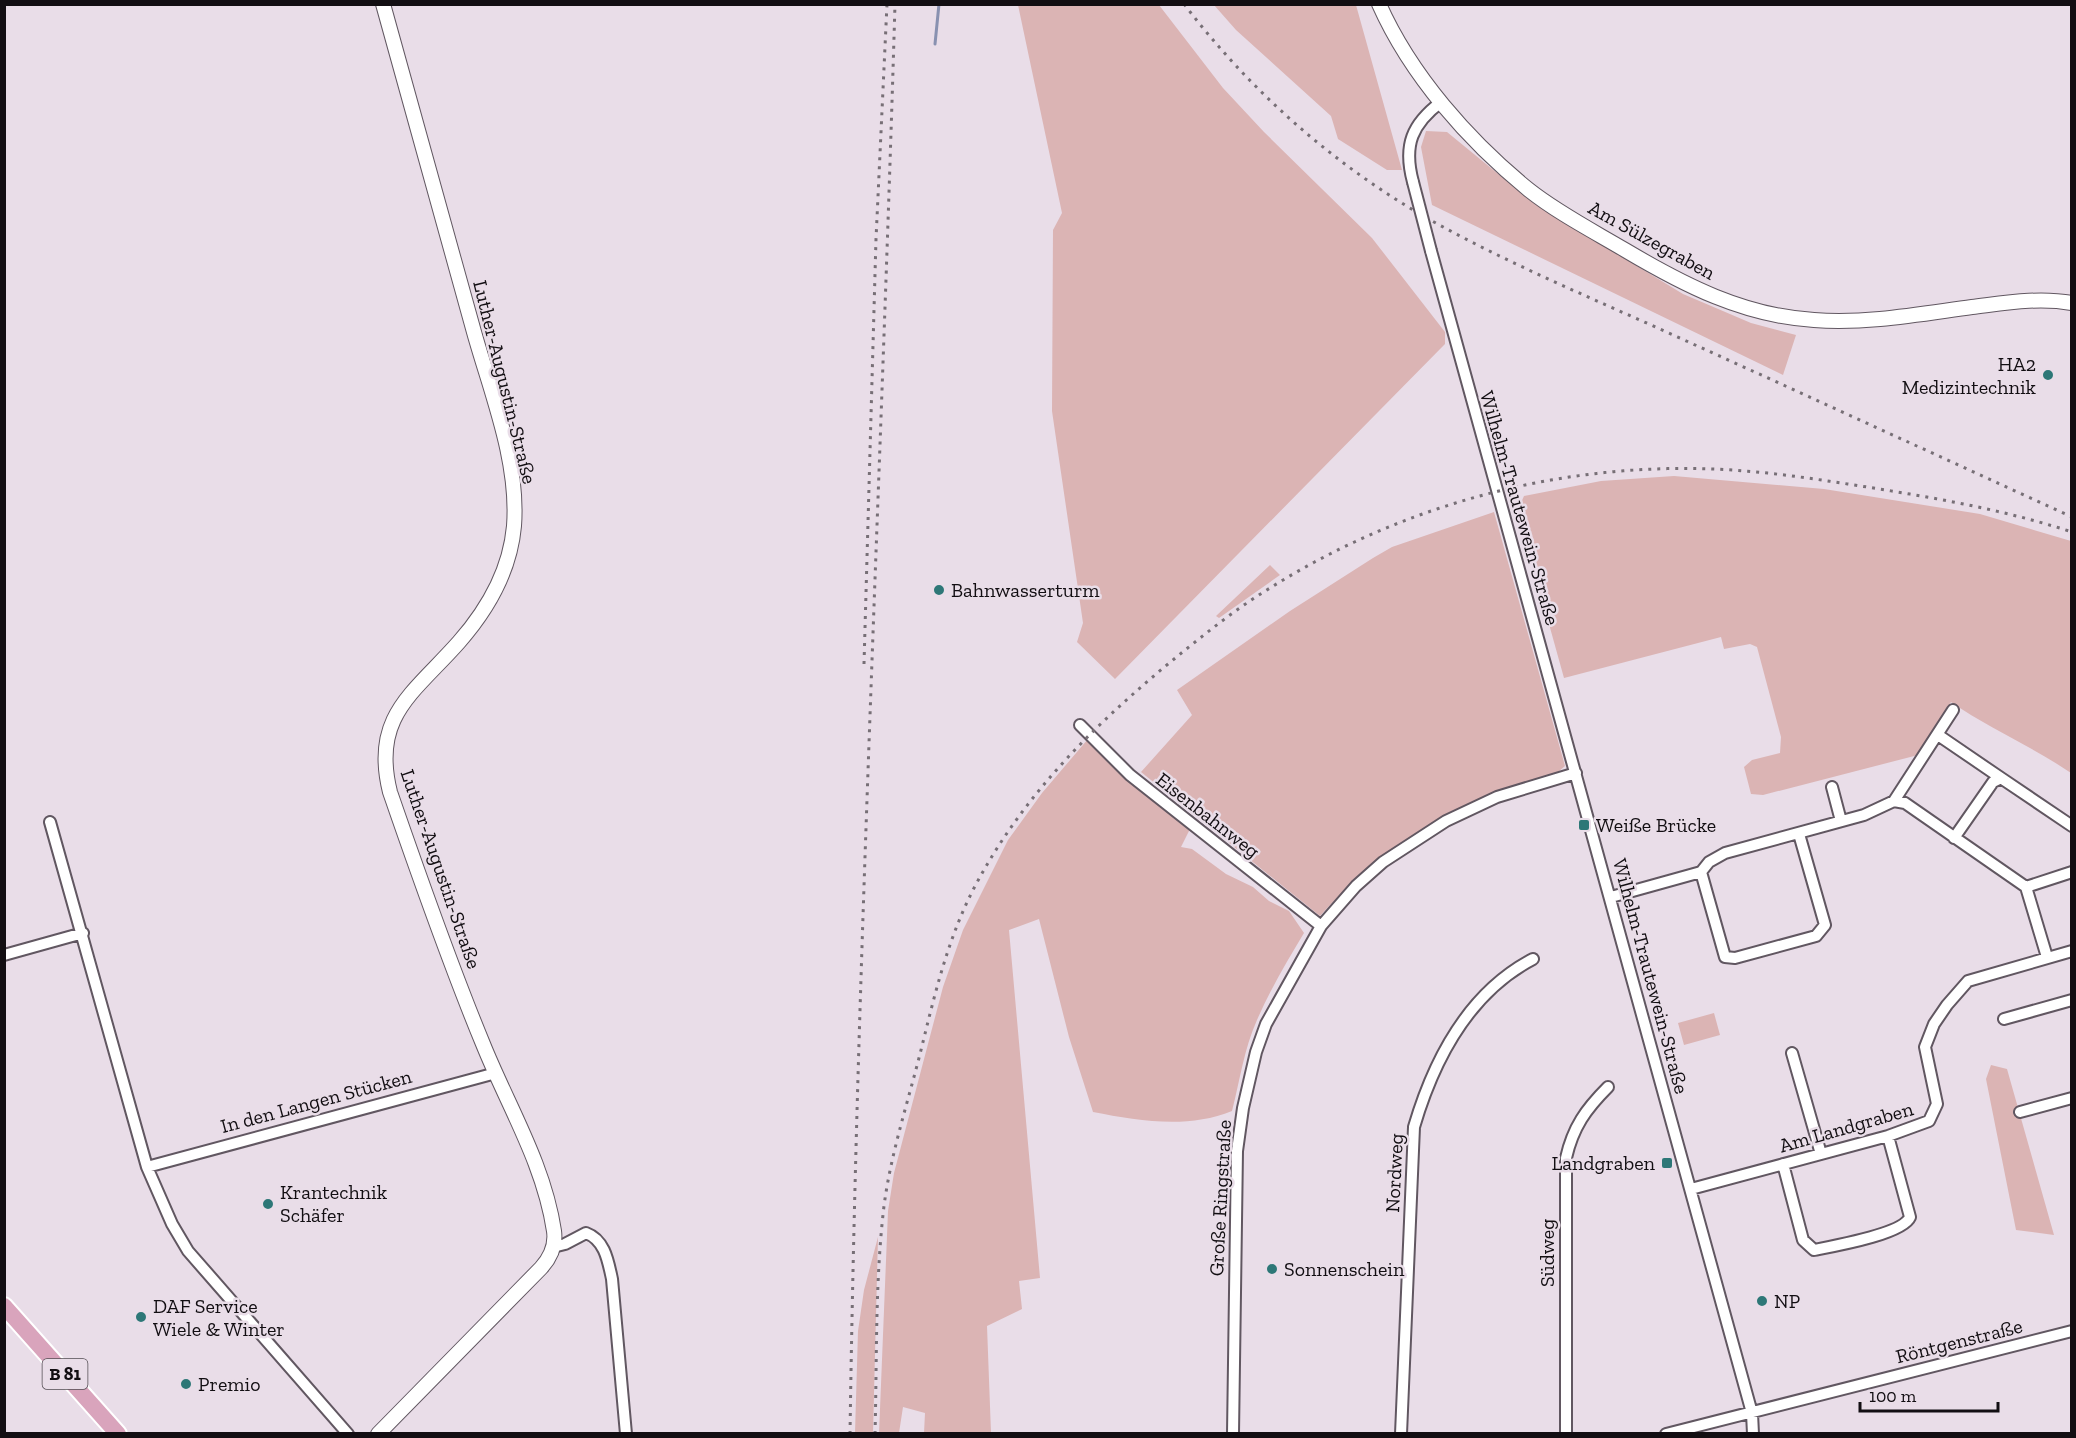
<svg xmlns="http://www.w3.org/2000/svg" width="2076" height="1438" viewBox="0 0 2076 1438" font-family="'Zilla Slab',serif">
  <rect width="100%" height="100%" fill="#e9dde8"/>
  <!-- green -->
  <path fill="#dbb4b4" d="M1018,5H1159L1223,88L1264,132L1372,238L1445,332V344L1115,679L1077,642L1083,623L1052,411L1053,230L1062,213Z
    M1214,5H1356L1402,170H1387L1338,139L1331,116L1236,30Z
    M1426,131L1447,132L1535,204L1683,294L1751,323L1796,335L1783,375L1432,205L1421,147Z
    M1674,476L1824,489L1980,514L2071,541V773C2033,747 1990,729 1951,702L1922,754L1763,795L1751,794L1744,767L1752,760L1780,753L1781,737L1757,647L1750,644L1724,649L1721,637L1564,678L1520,520L1519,507L1524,496L1601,481Z
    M1494,512L1565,766L1558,772C1452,806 1397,833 1320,916L1141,772L1192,715L1177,690L1290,611L1373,558L1392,547Z
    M1270,565L1280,575L1219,618L1216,616Z
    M1088,739L1126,778L1190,829L1181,847L1192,849L1226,874L1253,887L1269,901L1289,911L1304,933C1287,961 1270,990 1257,1020C1244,1049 1240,1080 1232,1111C1188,1129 1139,1121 1093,1112L1069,1037L1039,919L1009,930L1040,1278L1019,1281L1022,1309L987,1326L991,1433H924L925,1413L903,1407L899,1433L879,1434L888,1211L894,1173L943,987L963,930L1008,840L1042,793Z
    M1714,1013L1720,1035L1684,1045L1678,1023Z
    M1991,1065L2007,1069L2054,1235L2016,1230L1986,1079Z
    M878,1237L873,1433H855L858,1331L864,1290Z"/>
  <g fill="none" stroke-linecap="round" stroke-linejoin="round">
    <!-- stream -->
    <path stroke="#8991b0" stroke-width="3" d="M935,44L939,4"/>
    <!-- minor casing -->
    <g stroke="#615761" stroke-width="14">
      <path id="minor" d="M1413,182C1403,145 1412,124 1441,102
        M1431,251L1752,1413L1753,1434
        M1080,725L1130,775L1321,926
        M1938,735L2001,778
        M1832,787L1841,821
        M1894,801L1905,803L2026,887L2047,957
        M50,822L147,1167L172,1224L188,1251L348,1434
        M1954,838L1993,782L2001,778L2072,826
        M1701,872L1725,957L1735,958L1816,936L1825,925L1799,834
        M2026,887L2072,872
        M1611,897L1701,872L1709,862L1725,853L1864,815L1894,801L1953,710
        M4,955L83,933
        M2004,1019L2072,1000
        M1792,1053L1821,1154
        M2020,1112L2072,1098
        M1783,1164L1803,1240L1814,1250C1834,1246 1903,1234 1910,1217L1888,1136
        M147,1167L496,1073
        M1691,1189L1888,1136L1929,1121L1937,1104L1925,1047L1934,1024L1947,1005L1968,981L2072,951
        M553,1247L565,1244L586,1233C605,1240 608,1261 612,1279L626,1434
        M1233,1434L1237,1151L1243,1108L1256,1052L1266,1024L1321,926L1356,886L1383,862L1446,821L1497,797L1576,773
        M1401,1434L1414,1127C1434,1059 1468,993 1533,959
        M1566,1434V1158C1573,1127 1586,1109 1608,1087
        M1666,1434L2072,1331"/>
    </g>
    <!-- tertiary casing -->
    <g stroke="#615761" stroke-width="16">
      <path id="tertiary" d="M1379,4C1411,76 1469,141 1529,190C1558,213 1593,231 1625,250C1684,285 1744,316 1814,320C1867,324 1920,314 1972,307C2005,303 2038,297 2072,303
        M378,1434L541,1268C550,1258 556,1245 554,1231C544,1164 508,1106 483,1044C449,962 419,876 390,792C371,716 414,693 459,642C488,609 510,571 514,526C519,461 491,393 474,332C444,223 413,114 383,4"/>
    </g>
    <!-- primary casing -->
    <g stroke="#fff" stroke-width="20">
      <path id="primary" d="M4,1306L118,1434"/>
    </g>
    <!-- minor -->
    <use href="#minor" stroke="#fff" stroke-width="10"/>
    <!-- tertiary -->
    <use href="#tertiary" stroke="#fff" stroke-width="14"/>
    <!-- primary -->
    <use href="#primary" stroke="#d9a4bc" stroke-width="16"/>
    <!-- rail -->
    <path stroke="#776f76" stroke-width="3" stroke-dasharray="3 6" stroke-linecap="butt" d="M1184,4C1251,92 1337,168 1434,222C1517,268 1606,304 1693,344C1819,401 1945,459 2072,517
      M864,664L876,239L887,4
      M850,1434C857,957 881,481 895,4
      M875,1434C877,1358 875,1281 884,1206C891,1152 909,1099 922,1046C935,993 948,939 973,890C1020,799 1090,729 1168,664C1201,637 1234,610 1270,588C1402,505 1558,463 1713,469C1765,471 1816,479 1867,487C1936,498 2005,510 2072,532"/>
    <!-- minor-bridge casing -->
    <g stroke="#615761" stroke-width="14" stroke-linecap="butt">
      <path id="minor-bridge" d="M1413,182L1431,251"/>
    </g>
    <!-- minor-bridge -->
    <use href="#minor-bridge" stroke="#fff" stroke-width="10"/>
  </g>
  <!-- markers -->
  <g fill="#2d7777" stroke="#e9dde8" stroke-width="2">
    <circle cx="2048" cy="375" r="6"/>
    <circle cx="939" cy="590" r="6"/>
    <rect x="1578" y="819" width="12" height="12" rx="3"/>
    <rect x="1661" y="1157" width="12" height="12" rx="3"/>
    <circle cx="268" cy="1204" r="6"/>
    <circle cx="1272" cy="1269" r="6"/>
    <circle cx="1762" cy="1301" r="6"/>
    <circle cx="141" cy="1317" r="6"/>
    <circle cx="186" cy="1384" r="6"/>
  </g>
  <g text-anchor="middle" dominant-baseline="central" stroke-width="5" stroke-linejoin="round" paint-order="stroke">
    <!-- shield labels -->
    <rect fill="#e9dde8" stroke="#524c52" stroke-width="1.5" x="42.5" y="1359" width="45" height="30" rx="4.5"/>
    <g font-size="18" font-weight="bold" fill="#120e12">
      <text x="65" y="1374">B 81</text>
    </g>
    <!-- street labels -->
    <g font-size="20" fill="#120e12" stroke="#e9dde8">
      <text transform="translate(1652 240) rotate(29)">Am Sülzegraben</text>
      <text transform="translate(505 382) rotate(76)">Luther-Augustin-Straße</text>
      <text transform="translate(1520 508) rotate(74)">Wilhelm-Trautewein-Straße</text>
      <text transform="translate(1208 815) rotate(38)">Eisenbahnweg</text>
      <text transform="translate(441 869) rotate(71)">Luther-Augustin-Straße</text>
      <text transform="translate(1651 976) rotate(75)">Wilhelm-Trautewein-Straße</text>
      <text transform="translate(316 1101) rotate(-15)">In den Langen Stücken</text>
      <text transform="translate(1846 1127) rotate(-16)">Am Landgraben</text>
      <text transform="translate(1394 1173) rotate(-87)">Nordweg</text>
      <text transform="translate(1220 1198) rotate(-87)">Große Ringstraße</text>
      <text transform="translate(1547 1253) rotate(-90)">Südweg</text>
      <text transform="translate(1959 1341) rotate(-14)">Röntgenstraße</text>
    </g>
    <!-- poi labels -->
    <g font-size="20" fill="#120e12" stroke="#e9dde8" text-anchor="start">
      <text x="2036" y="364" text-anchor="end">HA2<tspan x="2036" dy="23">Medizintechnik</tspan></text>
      <text x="951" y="590">Bahnwasserturm</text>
      <text x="1596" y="825">Weiße Brücke</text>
      <text x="1655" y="1163" text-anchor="end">Landgraben</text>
      <text x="280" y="1192">Krantechnik<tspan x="280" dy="23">Schäfer</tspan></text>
      <text x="1284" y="1269">Sonnenschein</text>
      <text x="1774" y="1301">NP</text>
      <text x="153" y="1306">DAF Service<tspan x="153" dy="23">Wiele &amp; Winter</tspan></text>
      <text x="198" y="1384">Premio</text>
    </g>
  </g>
  <!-- border -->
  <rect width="2076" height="1438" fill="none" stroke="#120e12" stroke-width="12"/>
  <!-- scale -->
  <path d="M1860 1402v9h138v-9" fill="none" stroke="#120e12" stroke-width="3"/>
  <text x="1869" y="1402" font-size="18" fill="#120e12" stroke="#e9dde8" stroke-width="4.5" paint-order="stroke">100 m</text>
</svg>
